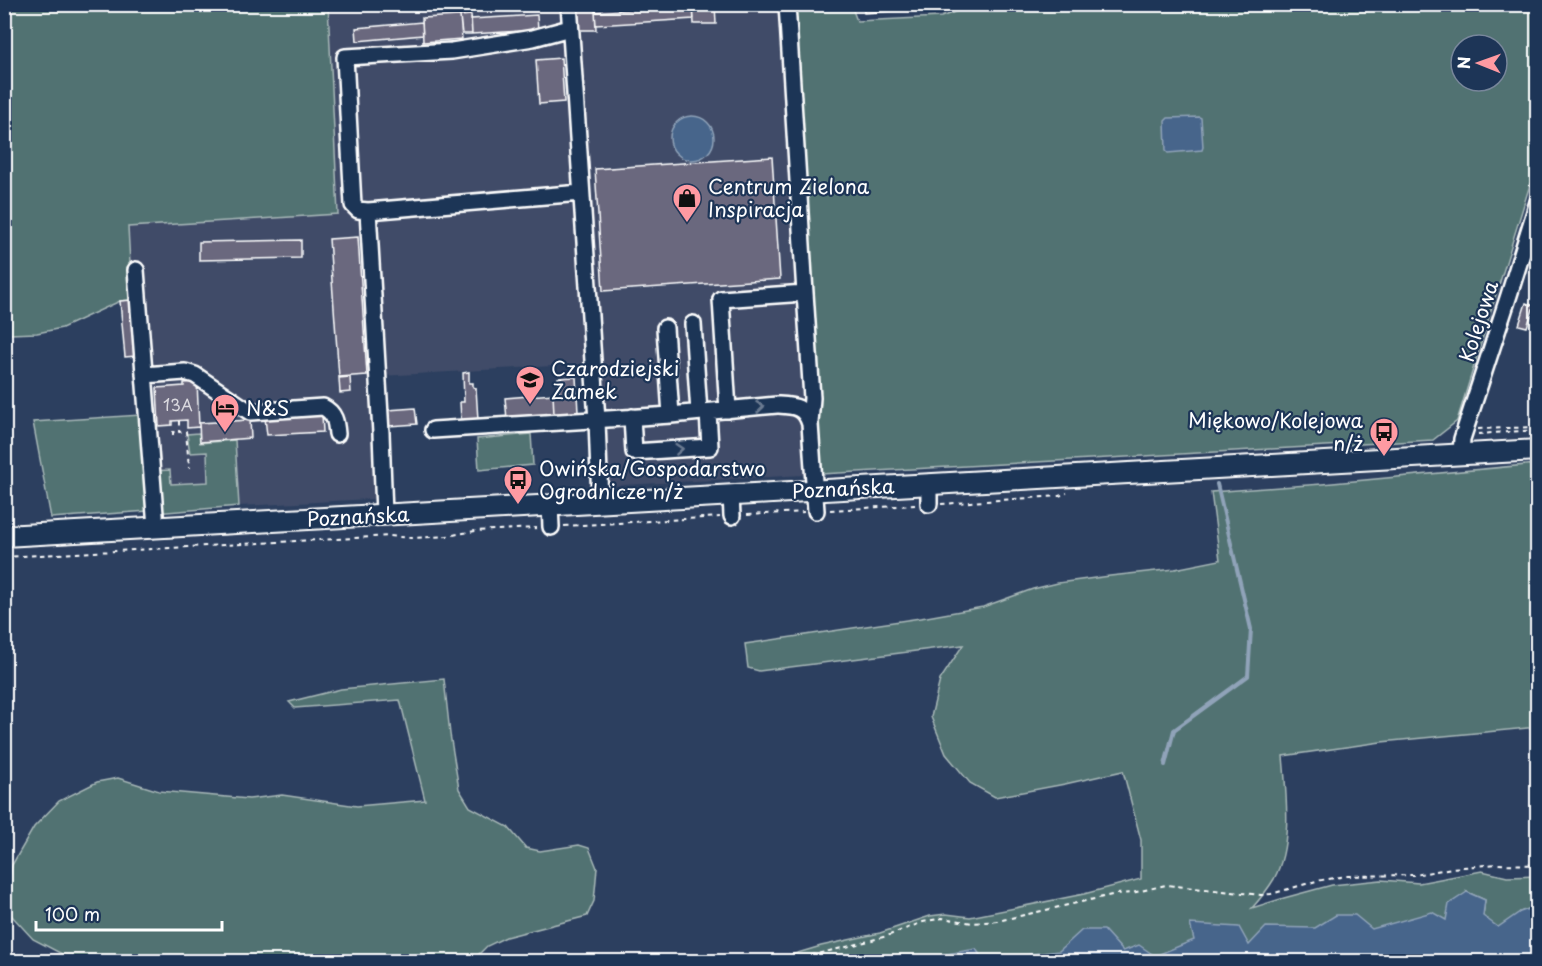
<svg xmlns="http://www.w3.org/2000/svg" width="1542" height="966" viewBox="0 0 1542 966" font-family="'Playpen Sans',sans-serif">
  <rect width="100%" height="100%" fill="#2c3f5f"/>
  <filter id="ink" filterUnits="userSpaceOnUse"><feTurbulence type="fractalNoise" baseFrequency=".0167" numOctaves="2"/><feDisplacementMap in="SourceGraphic" scale="12" xChannelSelector="R" yChannelSelector="G"/><feConvolveMatrix kernelMatrix="1 2 1 2 8 2 1 2 1" color-interpolation-filters="sRGB"/></filter>
  <g filter="url(#ink)">
    <!-- built -->
    <path fill="#3f4b68" d="M328,5H793L821,474L607,486L587,364L382,376L389,498L148,511L127,227L338,214Z"/>
    <!-- green -->
    <path fill="#517272" stroke="#a8b8b8" stroke-width="1.5" fill-rule="evenodd" d="M977,4L1537,5V162L1457,421L1433,440L821,474L793,5H851L857,21L941,17ZM1461,45H1497V81H1461Z
      M4,5H328L338,214L128,227L132,300L120,301L62,328L37,333L9,334L5,332Z
      M141,415L148,511L51,518L33,422Z
      M199,433L200,443L235,440L239,506L155,513L152,471L170,470L171,484L208,482L207,452L190,453L187,434Z
      M531,434L533,465L479,470L477,439Z
      M1537,464V727L1381,742L1283,756C1286,793 1293,845 1274,879C1268,889 1260,899 1252,908L1284,898L1332,885L1381,880L1419,883L1482,871L1507,877L1537,876V906L1520,912L1537,961H957L947,954L920,961H771L821,946L880,933L930,916L946,914L970,917L1084,894L1141,879V840L1123,771L1065,784L995,797L970,783L946,754L931,717L940,680L963,645L759,671L748,668L745,644L927,617L983,607L1033,589L1058,583L1110,576L1175,569L1220,560L1211,492L1322,484ZM1467,892L1485,900L1483,916Z
      M444,679L450,734L459,789L470,807L508,827L526,848L540,851L579,845L589,848L597,868L594,901L587,916L506,937L487,946L472,961L63,962L62,954L33,939L11,915L8,890L12,865L34,827L59,801L97,782L118,778L159,791L249,799L282,795L357,806L425,800L400,700L295,708L289,702L341,689Z"/>
    <!-- water -->
    <path fill="#46658b" stroke="#90a3b9" stroke-width="1.5" d="M670 138a22 22 0 1 1 44 0a22 22 0 1 1-44 0Z
      M1199,117L1201,118L1203,147L1202,150L1168,153L1166,151L1165,121L1168,118Z
      M1467,892L1485,900L1483,916L1498,927L1520,912L1537,906V961H997L1006,957L1059,951L1082,930H1104L1123,951L1139,945L1155,956L1194,940L1190,924L1239,927L1249,945L1266,927L1315,928L1336,915H1355L1372,929L1432,912L1446,920L1449,904Z
      M976,949L984,961H920L947,954Z"/>
    <g fill="none" stroke-linecap="round" stroke-linejoin="round">
      <!-- stream -->
      <path stroke="#90a3b9" stroke-width="4" d="M1165,765L1174,730L1248,676L1251,629L1217,484"/>
    </g>
    <!-- building -->
    <path fill="#6a687e" stroke="#fff" stroke-width="1.5" d="M693,4H715L716,24H694Z
      M863,4H936V8L864,13Z
      M693,5L694,19L596,25L595,12Z
      M595,8L596,30H578L576,9Z
      M471,15L472,34H462L460,16Z
      M537,15L538,30L472,34L471,19Z
      M460,16L462,39L423,42L422,18Z
      M422,22L423,35L357,41L356,28Z
      M561,58L564,102L539,104L536,60Z
      M772,157L780,279L603,291L595,169Z
      M358,237L367,375L339,377L329,239Z
      M301,240V258L199,260V242Z
      M132,300L136,356L125,357L120,301Z
      M1526,303L1534,306L1527,327L1519,325Z
      M469,372V383H473V387L476,388L478,420H461L460,402H464L463,373Z
      M350,377L351,392L340,393L339,378Z
      M576,377L578,412L554,415L553,394H559L558,378Z
      M197,382L199,427L187,428V420L172,421V425L159,426L157,388L184,386V383Z
      M553,394L554,415L507,419L505,398Z
      M415,408L417,424L389,426L388,410Z
      M322,414L323,432L267,435L265,418Z
      M250,420L251,438L200,442L199,423Z"/>
    <g fill="none" stroke-linecap="round" stroke-linejoin="round">
      <!-- minor casing -->
      <g stroke="#fff" stroke-width="20">
        <path id="minor" d="M569,4L597,420L600,502
          M787,4L805,293
          M368,211L358,210L353,205L345,57L452,51L533,38L570,28
          M136,270L156,527
          M693,324L699,412
          M665,328L671,415
          M144,375L185,372L195,375L250,412L323,407C335,413 336,422 337,434
          M728,410L721,299L805,293L812,398L810,423
          M632,417L634,452L710,447L708,412
          M433,430L671,415L777,405C794,406 805,406 810,424L816,511
          M1461,454L1462,439L1509,295L1538,202
          M929,483V504
          M731,494L732,516
          M550,505L551,527
          M384,514L381,433L368,211L581,193"/>
      </g>
      <!-- major casing -->
      <g stroke="#fff" stroke-width="24">
        <path id="major" d="M4,536L1538,450"/>
      </g>
      <!-- path -->
      <path stroke="#fff" stroke-width="2" stroke-dasharray="4.5 4.5" stroke-linecap="butt" d="M179,421V432L186,431L189,468
        M1478,429L1538,427
        M1478,434L1538,430
        M173,435V432H179
        M941,504L1059,496L1067,493
        M830,510L915,505
        M747,515L804,512
        M564,526L720,517
        M4,557L390,536L411,538L447,536L475,531L537,528
        M784,962L850,946L887,936L923,922L942,918L973,923L998,921L1116,894L1132,893L1166,885L1261,895L1271,894L1316,881L1346,876L1415,875L1452,868L1498,864L1538,865"/>
      <!-- minor -->
      <use href="#minor" stroke="#1d3557" stroke-width="15"/>
      <!-- major -->
      <use href="#major" stroke="#1d3557" stroke-width="20"/>
    </g>
    <!-- one-way arrows -->
    <defs><path id="oneway-chevron" d="M-2-3.5L2.5 0L-2 3.5" fill="none" stroke-width="1.6" stroke-linecap="round" stroke-linejoin="round" transform="scale(1.5)"/></defs>
    <g stroke="#6c7c92">
      <use href="#oneway-chevron" transform="translate(760 407) rotate(-6)"/>
      <use href="#oneway-chevron" transform="translate(679 449) rotate(-4)"/>
    </g>
  </g>
  <!-- icons -->
  <defs>
    <g id="shop-pin" transform="scale(1.5)"><path d="M0 17L-7.5 6A9.5 9.5 0 1 1 7.5 6Z" fill="#ff9aa2" stroke="#1d3557"/><path d="M-5-2.5h2.3a2.7 3.5 0 0 1 5.4 0H5L5.5 6h-11ZM-1.5-2.5h3a1.5 2.3 0 0 0-3 0Z" fill="#111"/></g>
    <g id="school-pin" transform="scale(1.5)"><path d="M0 17L-7.5 6A9.5 9.5 0 1 1 7.5 6Z" fill="#ff9aa2" stroke="#1d3557"/><path d="M0-5L7-2L0 1L-7-2ZM-4 1L0 2.5L4 1V4Q0 6-4 4Z" fill="#111"/></g>
    <g id="hotel-pin" transform="scale(1.5)"><path d="M0 17L-7.5 6A9.5 9.5 0 1 1 7.5 6Z" fill="#ff9aa2" stroke="#1d3557"/><path d="M-6-4.5h1.5V1H6V5H4.5V3h-9V5H-6ZM-4 0a1.8 1.8 0 1 1 3.6 0ZM.5 0V-2.5h3Q6-2.5 6 0Z" fill="#111"/></g>
    <g id="bus-pin" transform="scale(1.5)"><path d="M0 17L-7.5 6A9.5 9.5 0 1 1 7.5 6Z" fill="#ff9aa2" stroke="#1d3557"/><path d="M-5-6H5V4H4V6H2V4H-2V6H-4V4H-5ZM-3.5-4V0h7V-4ZM-3.5 1.2v1.5H-2V1.2ZM2 1.2v1.5H3.5V1.2Z" fill="#111"/></g>
  </defs>
  <g fill-rule="evenodd">
    <use href="#shop-pin" x="687" y="198"/>
    <use href="#school-pin" x="530" y="380"/>
    <use href="#hotel-pin" x="225" y="408"/>
    <use href="#bus-pin" x="1384" y="432"/>
    <use href="#bus-pin" x="518" y="480"/>
  </g>
  <g text-anchor="middle" dominant-baseline="central" stroke-width="4.5" stroke-linejoin="round" paint-order="stroke">
    <!-- number labels -->
    <g font-size="16" fill="#dad9df">
      <text x="178" y="404">13A</text>
    </g>
    <!-- poi labels -->
    <g font-size="20" fill="#fff" stroke="#1d3557" text-anchor="start">
      <text x="708" y="186">Centrum Zielona<tspan x="708" dy="23">Inspiracja</tspan></text>
      <text x="551" y="368">Czarodziejski<tspan x="551" dy="23">Zamek</tspan></text>
      <text x="246" y="408">N&amp;S</text>
      <text x="1363" y="420" text-anchor="end">Miękowo/Kolejowa<tspan x="1363" dy="23">n/ż</tspan></text>
      <text x="539" y="468">Owińska/Gospodarstwo<tspan x="539" dy="23">Ogrodnicze n/ż</tspan></text>
    </g>
    <!-- street labels -->
    <g font-size="20" fill="#fff" stroke="#1d3557">
      <text transform="translate(1478 321) rotate(-72)">Kolejowa</text>
      <text transform="translate(843 488) rotate(-3)">Poznańska</text>
      <text transform="translate(358 516) rotate(-3)">Poznańska</text>
    </g>
  </g>
  <!-- margin -->
  <rect width="1542" height="966" fill="none" stroke="#1d3557" stroke-width="24"/>
  <rect x="12" y="12" width="1518" height="942" fill="none" stroke="#fff" stroke-width="2" filter="url(#ink)"/>
  <!-- north arrow -->
  <g transform="translate(1479 63) rotate(271)"><circle r="28" fill="#1d3557" stroke="#77869a" stroke-width="1.5"/>
  <path d="M0-4.5L10 22L0 15L-10 22Z" fill="#ff9aa2"/>
  <text y="-9" font-size="16" font-weight="bold" text-anchor="middle" fill="#ffffff">N</text>
  </g>
  <!-- scale -->
  <path d="M36 921v9h186v-9" fill="none" stroke="#ffffff" stroke-width="3"/>
  <text x="45" y="921" font-size="18" fill="#ffffff" stroke="#1d3557" stroke-width="4.5" paint-order="stroke">100 m</text>
</svg>
